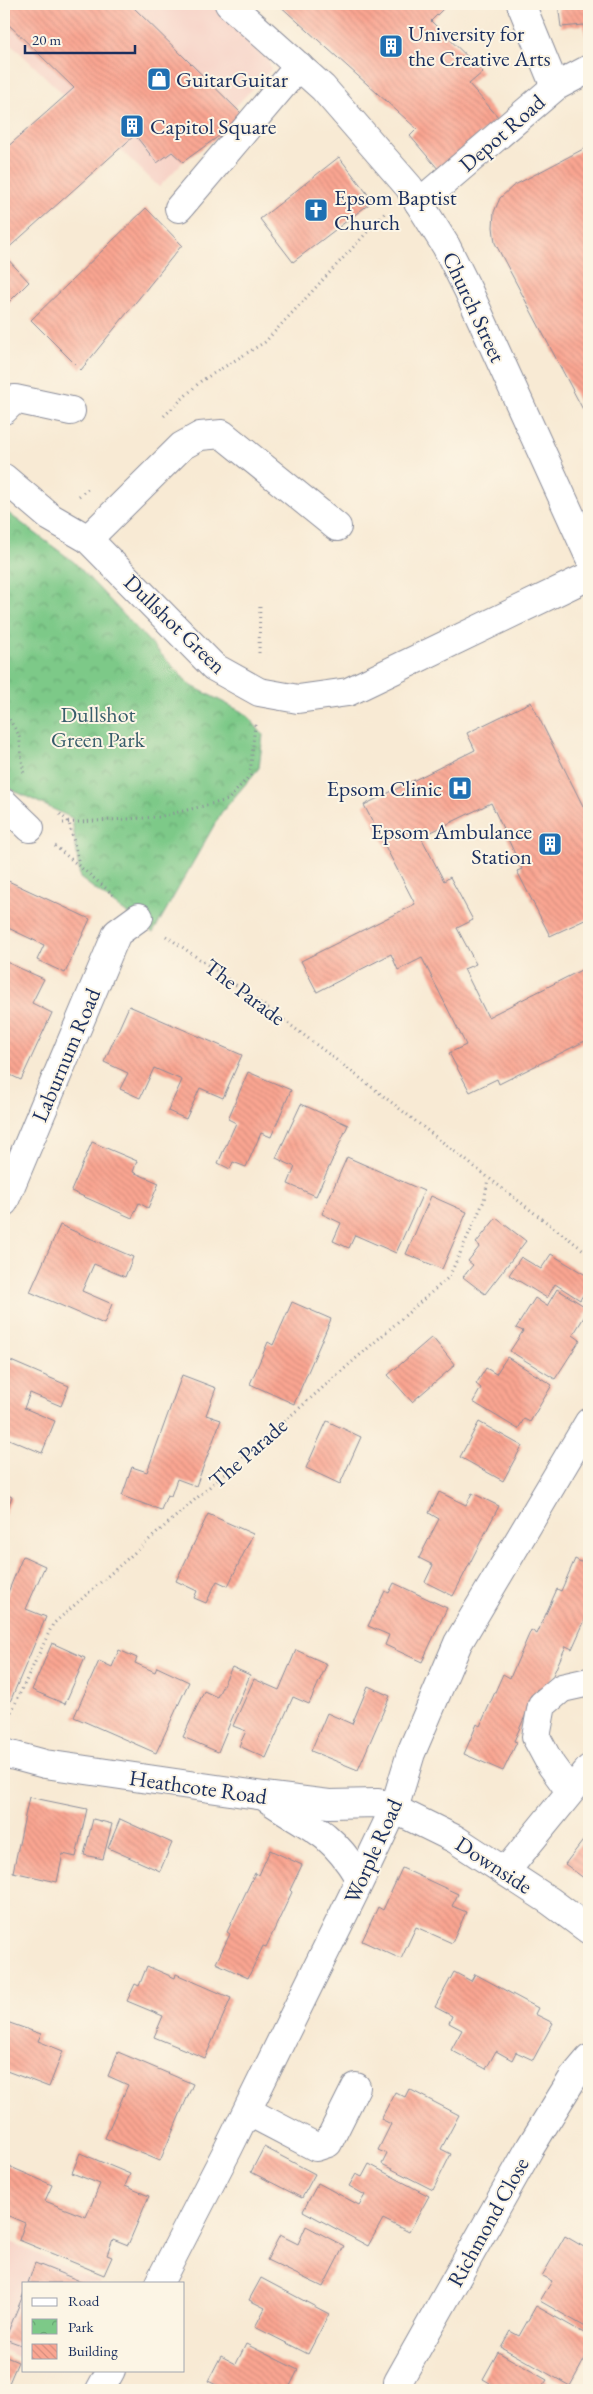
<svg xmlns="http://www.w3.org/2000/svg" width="593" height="2394" viewBox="0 0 593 2394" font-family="'EB Garamond',serif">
  <defs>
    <pattern id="park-crowns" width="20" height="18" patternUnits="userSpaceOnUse" patternTransform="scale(1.25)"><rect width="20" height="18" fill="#7dc988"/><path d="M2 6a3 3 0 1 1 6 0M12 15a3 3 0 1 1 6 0" fill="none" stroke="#66a472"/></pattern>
    <pattern id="building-back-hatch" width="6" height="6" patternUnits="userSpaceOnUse" patternTransform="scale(1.25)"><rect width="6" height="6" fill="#faa591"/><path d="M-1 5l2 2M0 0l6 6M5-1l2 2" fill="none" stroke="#d68e7f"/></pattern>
  </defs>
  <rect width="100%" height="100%" fill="#fcf5e5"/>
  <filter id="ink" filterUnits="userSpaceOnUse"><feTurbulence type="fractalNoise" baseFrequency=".02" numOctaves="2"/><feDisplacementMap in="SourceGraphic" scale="10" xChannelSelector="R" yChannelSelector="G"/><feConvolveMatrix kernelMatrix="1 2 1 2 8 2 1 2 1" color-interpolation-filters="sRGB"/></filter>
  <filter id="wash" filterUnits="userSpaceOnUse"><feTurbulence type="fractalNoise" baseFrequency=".0096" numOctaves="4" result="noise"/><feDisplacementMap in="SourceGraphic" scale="20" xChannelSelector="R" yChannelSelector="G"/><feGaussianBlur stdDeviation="1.12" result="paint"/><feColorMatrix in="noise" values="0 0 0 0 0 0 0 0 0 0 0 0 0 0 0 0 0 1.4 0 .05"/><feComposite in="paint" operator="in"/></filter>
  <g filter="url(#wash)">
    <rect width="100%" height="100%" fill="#f8ead4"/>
    <!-- built -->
    <path fill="#f7d1c6" d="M4,4H255L271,69L159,187L4,37Z
      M4,2239L102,2283H24V2360L4,2350Z"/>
    <!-- park -->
    <path fill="url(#park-crowns)" stroke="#4c7c73" d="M4,510L74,562L190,685L246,714L263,735L259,768L221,813L153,933L80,878L72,818L4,786Z"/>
    <g id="blocks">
      <!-- building -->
      <path fill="url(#building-back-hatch)" d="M4,4H130L245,117L183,162L172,152L157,163L135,135L4,252V150L74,88L4,20Z
        M278,4H448L431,21L483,72L469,84L499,118L439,170L410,136L417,129Z
        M558,4H589V34L585,35L584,25L561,27Z
        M589,146V418L588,419L495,243L493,227L494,212L500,198L513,186Z
        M339,157L373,201L293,262L260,219Z
        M146,208L182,245L81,370L31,320Z
        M4,255L29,282L4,307Z
        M531,702L589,818V918L550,936L517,871L522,869L491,803L421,837L444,881L450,877L473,920L457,928L476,964L464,969L488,1017L589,966V1039L499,1084L497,1079L470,1092L449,1053L466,1045L422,958L398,970L391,954L317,992L301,961L415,904L364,805L475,750L467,733Z
        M4,879L90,919L65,973L37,960L44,945L4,926Z
        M4,961L44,979L32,1003L52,1013L21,1080L4,1072Z
        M129,1006L242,1055L223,1098L200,1088L186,1119L168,1111L182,1080L154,1068L140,1098L120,1089L128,1073L104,1062Z
        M248,1072L291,1090L271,1137L261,1133L246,1167L233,1162L230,1169L218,1163L236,1123L228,1119Z
        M301,1104L348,1125L316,1196L288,1184L295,1167L276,1158Z
        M92,1142L137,1161L133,1172L159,1183L148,1208L139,1203L132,1218L71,1191Z
        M347,1157L424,1191L396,1253L355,1235L349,1248L333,1241L341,1223L322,1214Z
        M431,1196L467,1212L442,1269L406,1254Z
        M496,1218L526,1241L485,1294L463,1277L473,1265L468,1261L480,1246L476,1243Z
        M60,1225L133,1257L125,1277L94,1264L82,1291L112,1304L104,1324L30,1292Z
        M551,1254L589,1277V1285L580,1300L555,1284L547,1298L509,1275L521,1257L541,1269Z
        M557,1289L589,1309L573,1335L580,1340L555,1379L510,1351L523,1331L516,1328L535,1298L547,1306Z
        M292,1302L331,1319L294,1404L250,1384L268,1342L273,1345Z
        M432,1337L455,1365L412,1402L388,1375Z
        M507,1357L552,1385L530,1422L524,1419L518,1429L473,1402L481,1388L476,1384L486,1368L496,1374Z
        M4,1358L69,1386L61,1406L30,1393L24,1408L55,1421L42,1453L4,1437Z
        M182,1375L216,1388L206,1415L221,1420L196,1486L177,1479L171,1496L167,1495L161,1510L122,1496L132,1467L147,1472Z
        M327,1421L361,1437L340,1484L306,1468Z
        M479,1422L522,1446L503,1481L460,1457Z
        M439,1492L466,1505L472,1493L499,1506L453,1596L425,1582L433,1565L419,1558L439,1519L429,1513Z
        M4,1493L12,1497L4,1516Z
        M208,1514L253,1534L228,1586L217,1581L206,1603L194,1598L197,1591L176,1581Z
        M23,1556L45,1566L26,1609L46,1617L4,1716V1602Z
        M575,1559L589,1566V1611L572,1649L566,1646L545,1693L537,1689L514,1741L517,1742L503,1771L464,1754L477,1724L480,1726L503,1674L510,1678L531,1630L537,1634L557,1589L561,1591Z
        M394,1583L447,1608L422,1662L385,1645L389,1635L368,1626L385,1591L389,1593Z
        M52,1643L85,1658L65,1704L32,1690Z
        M119,1650L137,1658L135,1663L155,1672L157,1667L189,1682L156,1753L74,1717L99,1661L112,1667Z
        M296,1650L327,1664L309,1704L293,1697L266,1758L239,1746L246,1731L233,1726L254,1679L279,1690Z
        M232,1667L250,1675L218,1752L183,1737L204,1691L217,1697Z
        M368,1686L390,1696L358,1770L311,1751L327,1713L352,1724Z
        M29,1797L87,1809L76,1857L63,1854L57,1882L13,1872Z
        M93,1819L112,1824L103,1859L84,1855Z
        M120,1819L172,1843L160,1871L108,1848Z
        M589,1833V1882L565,1864Z
        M270,1850L302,1865L290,1890L292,1892L266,1947L263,1946L248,1978L216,1963L230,1934L227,1932L255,1873L259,1875Z
        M402,1868L458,1894L452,1906L466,1912L452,1943L416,1927L401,1959L362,1941L378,1907L383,1910Z
        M147,1966L175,1978L176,1974L231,1998L205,2058L154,2037L163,2016L127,2001L135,1984L139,1986Z
        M454,1972L471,1981L475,1974L538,2008L535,2014L553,2023L533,2060L516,2052L512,2060L496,2051L486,2069L451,2050L462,2030L449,2023L452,2016L435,2007Z
        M4,2021L41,2034L38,2041L63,2051L49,2087L4,2070Z
        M118,2052L193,2084L160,2161L105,2138L128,2085L108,2076Z
        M409,2089L459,2115L441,2149L451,2154L433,2190L382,2164L387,2154L378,2150L391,2124L381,2119L395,2092L405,2097Z
        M264,2147L315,2174L302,2198L251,2172Z
        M80,2153L130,2174L125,2186L149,2196L128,2245L113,2239L107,2255L112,2257L104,2275L19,2240L25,2223L4,2214V2164L52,2185L45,2201L86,2217L100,2184L72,2173Z
        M369,2164L429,2196L409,2232L383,2219L368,2246L303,2211L318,2183L359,2205L365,2195L349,2186L356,2174L362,2177Z
        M306,2226L344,2246L323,2287L267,2260L280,2235L298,2244Z
        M565,2236L589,2250V2329L540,2301L552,2281L542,2276Z
        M35,2263L85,2283H28Z
        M261,2278L329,2314L308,2354L255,2327L265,2308L249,2300Z
        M24,2293V2346L5,2339Z
        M536,2306L589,2336V2351L570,2386L501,2347L510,2331L519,2336Z
        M246,2344L298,2370L288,2390H227L208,2381L221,2356L236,2364Z
        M498,2352L547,2380L540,2390H487L490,2383L483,2379Z
        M4,2356L18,2362L6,2390H4Z"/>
    </g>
  </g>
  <g filter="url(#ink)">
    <use href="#blocks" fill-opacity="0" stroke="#8a8c99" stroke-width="1"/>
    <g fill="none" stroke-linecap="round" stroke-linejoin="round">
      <!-- minor casing -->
      <g stroke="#8a8c99" stroke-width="30">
        <path id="minor" d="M521,4L555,87
          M419,203L555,87L589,69
          M179,208L299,66
          M4,410L15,399L71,411
          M4,478L50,517L88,539L214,667L259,692L298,699L348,692L589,576
          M88,539L182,446L200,436L222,434L337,527
          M4,803L30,828
          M4,1202L117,933L139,917
          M4,1753L45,1764L264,1796L329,1804L378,1803L394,1809L455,1839L550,1901L589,1930
          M570,1791L551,1765L536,1737L542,1705L562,1688L589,1682
          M268,1799C286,1812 310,1824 326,1837C339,1848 349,1861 358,1876L356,1889
          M506,1871L589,1769
          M247,2111L316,2147L328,2143L356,2087
          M159,2283L228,2149L356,1889L394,1809L411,1753L458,1643L589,1422
          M100,2390L111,2370
          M400,2390L398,2382L531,2146L573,2078L589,2059"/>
      </g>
      <!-- major casing -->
      <g stroke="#8a8c99" stroke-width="30">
        <path id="major" d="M229,4L323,88L409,187L446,246L468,290L589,556"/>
      </g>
      <!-- path -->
      <path stroke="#8a8c99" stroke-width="3" stroke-dasharray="1 4" stroke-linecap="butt" d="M164,416L201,381L265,342L386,212
        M79,496L89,488
        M259,653L260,604
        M4,711L19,735L24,776
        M60,814L69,822L79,863
        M63,823L158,817L228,800L250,775L255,724
        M55,846L114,895
        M166,936C312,1035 447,1149 589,1254
        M7,1721L53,1624L449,1277L484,1201L488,1179"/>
      <!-- minor -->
      <use href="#minor" stroke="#fff" stroke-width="28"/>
      <!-- major -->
      <use href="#major" stroke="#fff" stroke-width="28"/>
    </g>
  </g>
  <!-- icons -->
  <defs>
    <g id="building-square" transform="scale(1.25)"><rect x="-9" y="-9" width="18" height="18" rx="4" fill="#1f6fb2" stroke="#fcf5e5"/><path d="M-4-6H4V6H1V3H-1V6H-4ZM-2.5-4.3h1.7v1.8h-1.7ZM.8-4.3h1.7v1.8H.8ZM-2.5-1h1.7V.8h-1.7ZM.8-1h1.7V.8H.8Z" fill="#fff"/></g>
    <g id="shop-square" transform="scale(1.25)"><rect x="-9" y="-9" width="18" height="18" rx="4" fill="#1f6fb2" stroke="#fcf5e5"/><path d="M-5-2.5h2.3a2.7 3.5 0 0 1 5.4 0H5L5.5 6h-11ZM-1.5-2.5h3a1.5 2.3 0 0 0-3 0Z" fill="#fff"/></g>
    <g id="church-square" transform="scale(1.25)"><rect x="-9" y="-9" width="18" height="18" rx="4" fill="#1f6fb2" stroke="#fcf5e5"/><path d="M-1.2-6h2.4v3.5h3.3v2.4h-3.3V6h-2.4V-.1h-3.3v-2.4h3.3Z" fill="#fff"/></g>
    <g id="hospital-square" transform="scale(1.25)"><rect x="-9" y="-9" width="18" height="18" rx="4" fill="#1f6fb2" stroke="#fcf5e5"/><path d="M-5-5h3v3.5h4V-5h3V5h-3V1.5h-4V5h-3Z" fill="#fff"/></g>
  </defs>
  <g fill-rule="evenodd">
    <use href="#building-square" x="391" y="46"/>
    <use href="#shop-square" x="159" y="79"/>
    <use href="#building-square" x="132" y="126"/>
    <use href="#church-square" x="316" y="210"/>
    <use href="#hospital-square" x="460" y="788"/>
    <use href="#building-square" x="550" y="844"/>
  </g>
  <g text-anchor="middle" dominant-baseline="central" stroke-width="4" stroke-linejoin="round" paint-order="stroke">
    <!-- poi labels -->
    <g font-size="22" fill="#1b2f5e" stroke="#fcf5e5" text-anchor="start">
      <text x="408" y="33">University for<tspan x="408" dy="25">the Creative Arts</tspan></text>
      <text x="176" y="79">GuitarGuitar</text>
      <text x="150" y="126">Capitol Square</text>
      <text x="334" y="197">Epsom Baptist<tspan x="334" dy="25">Church</tspan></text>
      <text x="442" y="788" text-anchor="end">Epsom Clinic</text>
      <text x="532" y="831" text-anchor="end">Epsom Ambulance<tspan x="532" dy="25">Station</tspan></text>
    </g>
    <!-- street labels -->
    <g font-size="22" fill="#1b2f5e" stroke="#fcf5e5">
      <text transform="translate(502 133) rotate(-41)">Depot Road</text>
      <text transform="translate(474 307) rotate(65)">Church Street</text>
      <text transform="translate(175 624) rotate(44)">Dullshot Green</text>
      <text transform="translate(245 992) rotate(37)">The Parade</text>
      <text transform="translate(66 1055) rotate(-67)">Laburnum Road</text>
      <text transform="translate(248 1453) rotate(-41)">The Parade</text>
      <text transform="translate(198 1787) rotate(8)">Heathcote Road</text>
      <text transform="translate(373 1851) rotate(-66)">Worple Road</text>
      <text transform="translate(494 1865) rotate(33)">Downside</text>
      <text transform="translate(488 2222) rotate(-61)">Richmond Close</text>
    </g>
    <!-- park labels -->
    <g font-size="22" fill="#385d6b" stroke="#fcf5e5">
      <text x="98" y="714">Dullshot<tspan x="98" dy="25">Green Park</tspan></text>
    </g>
  </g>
  <!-- margin -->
  <rect width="593" height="2394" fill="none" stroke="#fcf5e5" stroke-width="20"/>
  <!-- legend -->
  <rect x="22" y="2282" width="162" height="90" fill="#fcf5e5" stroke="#a2a6af"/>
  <rect x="32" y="2298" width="25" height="8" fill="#ffffff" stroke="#a2a6af"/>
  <text x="68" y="2306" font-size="15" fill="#1b2f5e">Road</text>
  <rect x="32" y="2319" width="25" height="15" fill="url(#park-crowns)" stroke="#a2a6af"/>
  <text x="68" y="2332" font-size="15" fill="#1b2f5e">Park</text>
  <rect x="32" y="2344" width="25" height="15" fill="url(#building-back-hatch)" stroke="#a2a6af"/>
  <text x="68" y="2356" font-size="15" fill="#1b2f5e">Building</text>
  <!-- scale -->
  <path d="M25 45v8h110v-8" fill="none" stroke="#1b2f5e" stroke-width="2.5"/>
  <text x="32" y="45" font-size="15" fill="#1b2f5e" stroke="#fcf5e5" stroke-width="4" paint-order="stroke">20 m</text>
</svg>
